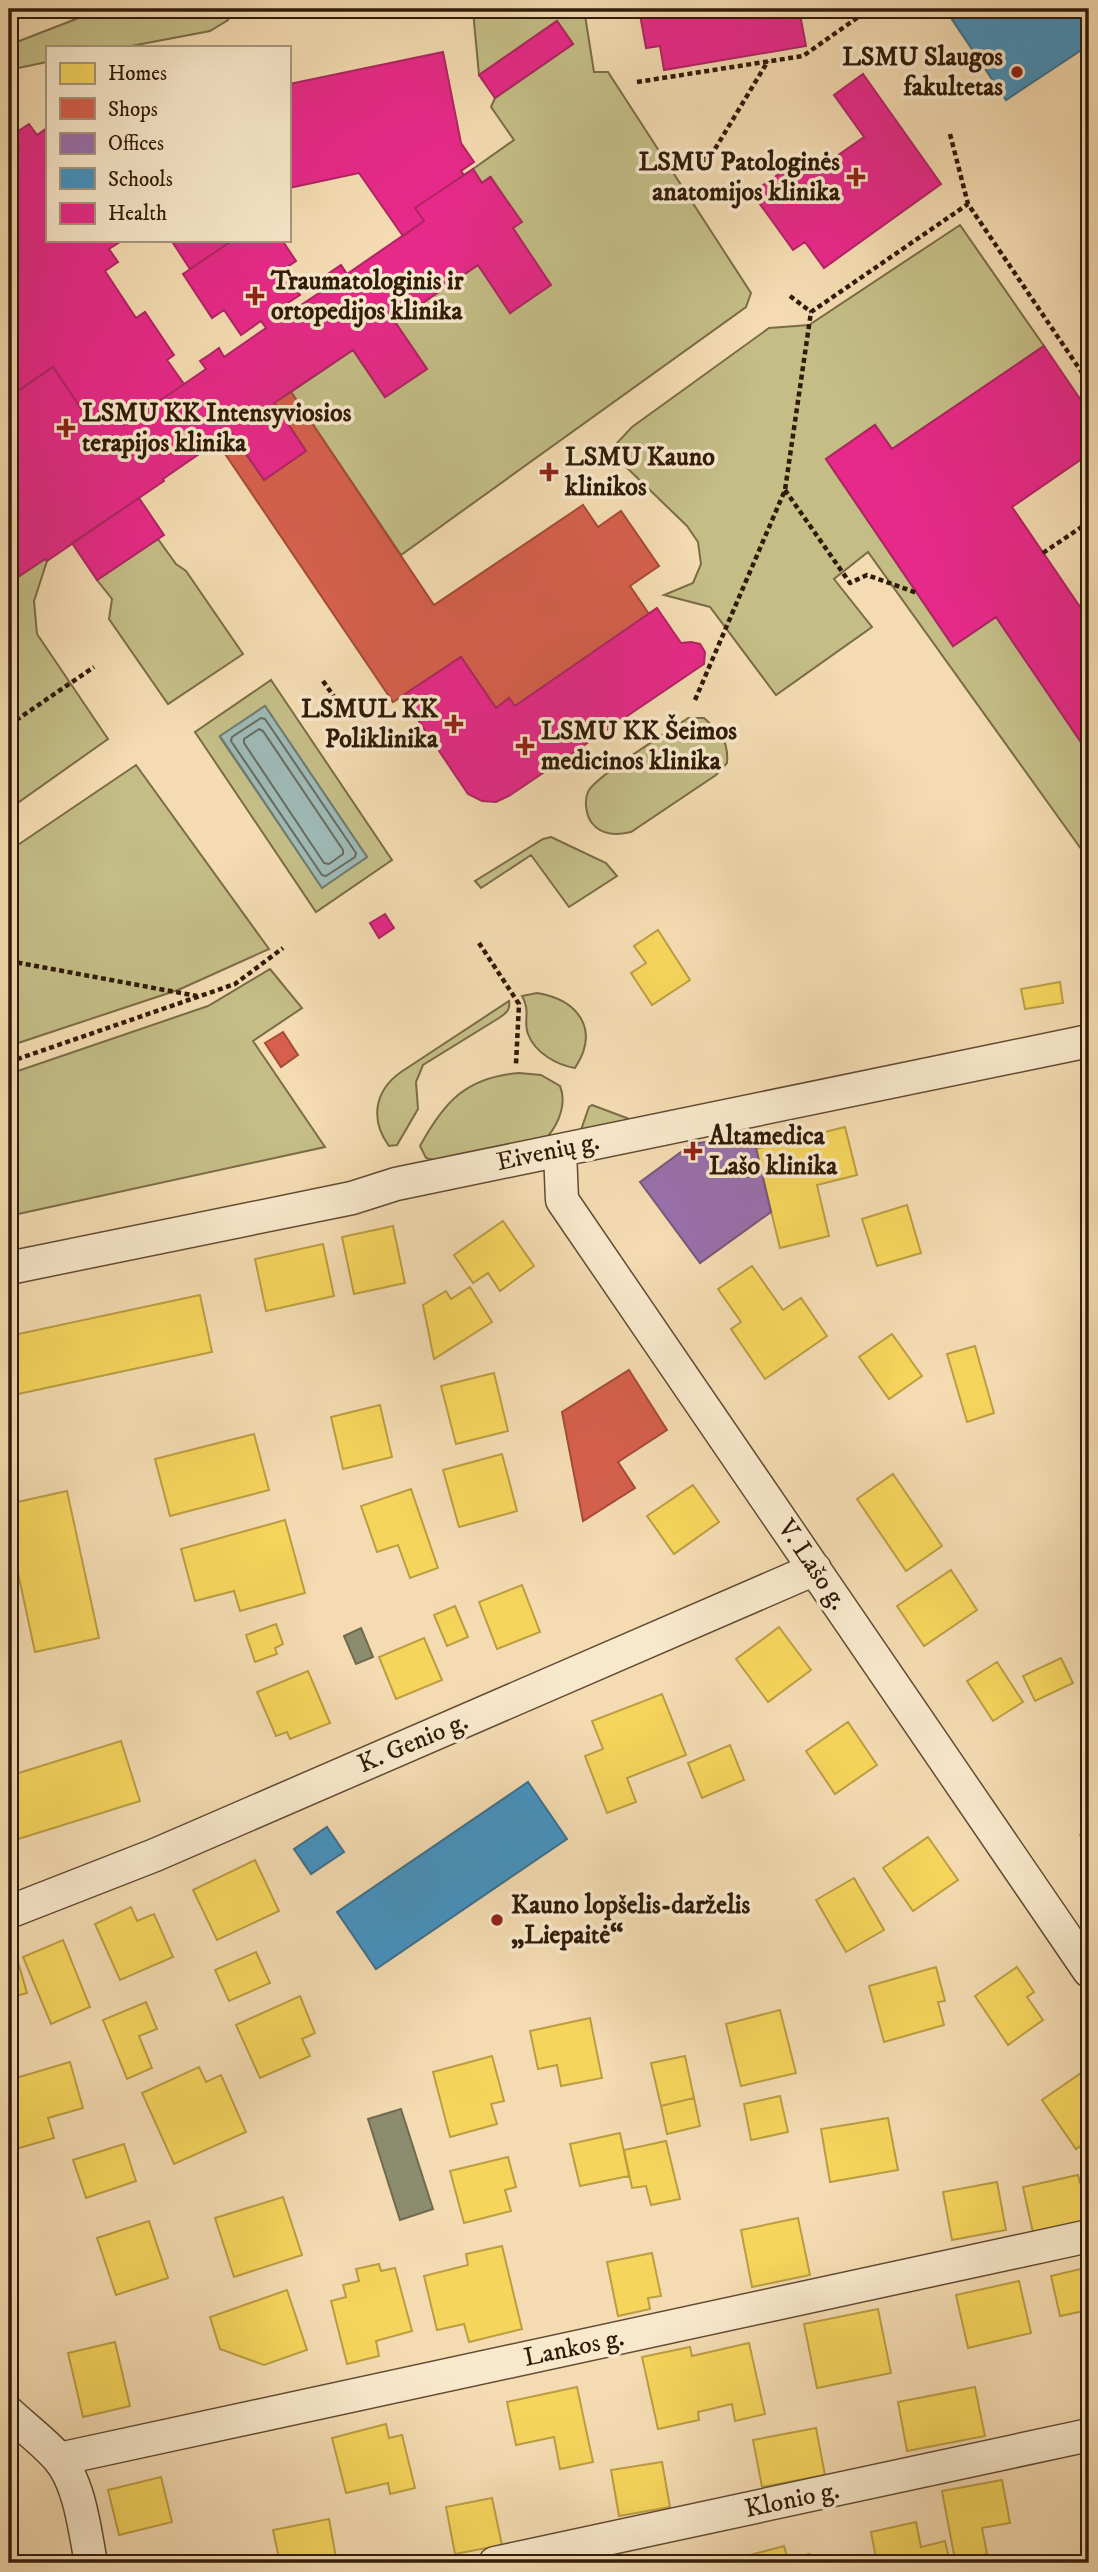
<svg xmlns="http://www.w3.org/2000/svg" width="1098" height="2572" viewBox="0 0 1098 2572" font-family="'IM FELL DW Pica',serif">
  <rect width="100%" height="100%" fill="#f4dbb1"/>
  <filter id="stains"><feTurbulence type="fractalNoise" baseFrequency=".00286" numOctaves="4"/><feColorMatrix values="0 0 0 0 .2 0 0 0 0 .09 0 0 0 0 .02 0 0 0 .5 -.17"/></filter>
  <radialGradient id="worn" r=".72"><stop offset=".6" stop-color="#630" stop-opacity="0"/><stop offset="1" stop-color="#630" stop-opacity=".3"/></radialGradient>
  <!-- green -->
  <path fill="#c4bd86" stroke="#7a6c47" stroke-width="2" fill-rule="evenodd" d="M89,9H233L228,20L210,31L126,47H47V62L9,70V45L76,19Z
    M484,9H584L594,72H608L751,293L746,307L401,555L291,392L353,350L385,397L427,369L395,322L478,265L510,312L513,228L521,222L491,177L482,183L473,169L514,140L491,107L495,98L573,44L557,21L479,75L473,11Z
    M960,225L1044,346L892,449L875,425L826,459L953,646L996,617L1089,754V860L868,552L834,579L872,627L776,695L710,607L664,595L693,583L701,564L698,542L687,526L623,464L617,443L632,427L769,328L809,325Z
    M158,539L176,564L186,571L243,654L168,704L109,619L112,599L97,580Z
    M45,559L47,561L34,601L37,634L108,739L9,809V654L12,651L9,647V583Z
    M271,680L392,860L316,912L195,732ZM265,706L367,857L322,887L220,737Z
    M688,718H704C720,732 729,741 727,763L716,775L631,832C617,835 602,836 592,823C586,816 584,800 588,792C594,777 670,731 688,718Z
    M136,765L269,949L178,990L9,1046V851Z
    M551,837L606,863L617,876L569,907L531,855L481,888L475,881L543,839Z
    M270,969L302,1008L253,1041L325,1147L9,1216V1074L208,1006Z
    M537,993C579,1000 600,1030 575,1068C557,1065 535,1053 528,1034C523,1021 531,1011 522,996Z
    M509,1001C511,1010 505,1014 499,1018L423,1065L416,1082L418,1109L397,1145L389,1146C370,1120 374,1091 401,1072Z
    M519,1073L541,1075L560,1086C567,1103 559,1123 548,1136L437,1161L426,1158L420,1146C444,1102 466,1077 519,1073Z
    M592,1105L632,1120L581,1130L589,1107Z"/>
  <!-- water -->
  <path fill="#9eb9b5" stroke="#727a70" stroke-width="2" d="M265,706L367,857L322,888L220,736Z"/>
  <!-- homes -->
  <path fill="#f6d55c" stroke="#bb9d43" stroke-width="2" d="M658,930L690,980L652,1005L631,973L646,963L634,946Z
    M1060,982L1063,1003L1025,1009L1021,989Z
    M845,1127L857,1175L817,1185L829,1236L780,1248L756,1149Z
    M907,1205L921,1253L877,1266L862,1219Z
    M503,1221L534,1266L500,1291L488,1273L473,1283L454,1255Z
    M393,1226L405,1283L354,1294L342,1237Z
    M323,1244L334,1296L266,1311L255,1259Z
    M752,1266L783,1310L801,1298L827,1336L765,1379L731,1329L741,1322L718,1289Z
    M470,1287L492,1322L434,1359L423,1305L446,1291L451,1299Z
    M200,1295L212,1352L9,1396V1336Z
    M892,1334L922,1376L889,1399L859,1357Z
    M975,1346L994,1413L967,1422L947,1354Z
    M494,1373L508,1431L456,1444L441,1386Z
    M380,1405L392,1457L343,1469L331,1417Z
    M254,1434L269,1490L170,1516L155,1459Z
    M502,1454L517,1511L459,1527L443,1470Z
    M893,1474L942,1546L906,1571L857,1499Z
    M9,1483L13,1503L67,1491L99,1638L35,1652L9,1531Z
    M693,1485L719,1522L674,1554L647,1516Z
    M411,1489L438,1568L410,1578L398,1545L377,1552L361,1506Z
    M285,1520L305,1593L240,1611L234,1591L195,1601L181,1549Z
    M951,1570L977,1610L924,1646L897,1606Z
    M522,1585L540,1632L497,1649L479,1602Z
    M455,1606L468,1637L447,1646L434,1615Z
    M276,1624L283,1644L275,1648L277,1654L255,1662L246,1635Z
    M779,1627L811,1670L768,1702L736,1659Z
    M424,1638L442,1680L396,1699L379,1657Z
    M1061,1658L1073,1683L1035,1701L1023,1676Z
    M997,1662L1023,1702L993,1721L967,1681Z
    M308,1671L330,1723L290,1739L287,1732L276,1736L257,1692Z
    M662,1694L686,1755L627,1778L636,1802L607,1813L585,1756L603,1749L592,1721Z
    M848,1722L877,1765L835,1794L806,1751Z
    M121,1741L140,1801L9,1842V1776Z
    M730,1745L744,1780L702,1798L688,1763Z
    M1089,1816V1848L1080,1835L1088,1830L1082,1821Z
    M928,1837L958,1880L913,1911L883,1868Z
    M255,1860L279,1911L217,1940L193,1890Z
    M854,1878L884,1930L846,1952L816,1900Z
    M131,1907L137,1921L154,1914L173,1957L120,1980L95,1924Z
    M63,1940L90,2007L51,2024L23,1957Z
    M15,1951L27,1993L9,1998V1953Z
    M256,1952L270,1983L229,2001L215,1970Z
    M936,1967L945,2001L938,2002L944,2025L884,2042L869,1986Z
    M1017,1967L1034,1992L1027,1997L1043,2020L1008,2045L975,1996Z
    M300,1996L315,2033L302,2039L310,2056L260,2078L236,2025Z
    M146,2002L157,2029L139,2036L152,2068L127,2079L103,2020Z
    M780,2010L796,2073L741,2086L726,2024Z
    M590,2018L602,2078L561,2086L557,2065L538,2069L530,2031Z
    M492,2056L504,2101L491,2104L497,2124L450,2137L433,2072Z
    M685,2056L694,2098L661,2106L651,2063Z
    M70,2062L83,2108L48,2118L54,2138L9,2151V2080Z
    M199,2067L206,2082L221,2075L246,2132L174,2164L142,2093Z
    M1084,2071L1089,2078V2140L1076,2149L1042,2100Z
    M780,2096L788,2132L751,2140L744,2104Z
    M694,2098L700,2126L667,2134L661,2106Z
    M888,2118L898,2170L830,2182L821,2129Z
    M620,2133L629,2176L580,2186L570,2144Z
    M666,2141L680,2199L651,2205L646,2186L632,2188L624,2150Z
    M124,2144L136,2181L86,2198L73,2160Z
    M508,2157L516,2187L505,2190L511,2211L464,2223L450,2171Z
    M1078,2175L1080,2183L1089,2181V2212L1086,2213L1088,2221L1033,2233L1023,2187Z
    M997,2182L1006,2230L952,2240L943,2192Z
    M283,2197L302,2255L234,2277L215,2218Z
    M798,2218L810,2275L752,2287L741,2230Z
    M149,2221L168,2278L116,2295L97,2238Z
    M502,2246L522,2329L469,2342L464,2324L437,2330L424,2276L468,2265L466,2254Z
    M652,2253L661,2296L648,2298L650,2309L618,2316L607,2262Z
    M379,2264L381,2271L395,2268L412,2331L376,2341L379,2356L347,2364L331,2301L346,2297L343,2285L359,2281L356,2269Z
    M1089,2267V2310L1060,2316L1051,2276Z
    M1019,2281L1031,2333L968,2348L956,2295Z
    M287,2290L307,2350L264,2365L220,2349L210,2317Z
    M878,2309L891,2373L817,2388L804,2324Z
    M115,2342L130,2406L83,2417L68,2353Z
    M749,2343L765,2414L735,2421L732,2404L698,2412L699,2420L658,2429L642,2357L690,2347L692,2356Z
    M577,2387L593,2462L560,2469L554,2437L516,2445L507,2402Z
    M975,2387L985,2436L907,2451L898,2402Z
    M386,2424L389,2438L402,2435L415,2488L390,2494L388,2483L346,2493L332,2438Z
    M816,2428L825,2475L762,2487L753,2440Z
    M662,2462L670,2507L619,2516L611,2470Z
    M161,2477L172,2522L119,2535L108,2490Z
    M1002,2480L1010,2523L982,2528L987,2554L955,2560L942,2491Z
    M492,2498L502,2545L455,2554L446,2507Z
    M329,2519L337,2563H280L273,2530Z
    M916,2522L921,2547L945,2541L950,2563H877L871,2532Z
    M784,2546L788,2560L809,2554L812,2563H720Z"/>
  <!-- shops -->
  <path fill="#d6604d" stroke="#a44b38" stroke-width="2" d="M291,392L434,605L583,505L598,527L621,511L659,566L630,586L649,614L515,706L509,698L496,708L461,657L393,702L217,442L231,432L264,480L306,451L274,403Z
    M283,1032L298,1055L281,1067L265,1043Z
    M629,1370L667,1430L618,1462L635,1488L583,1521L562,1412Z"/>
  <!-- offices -->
  <path fill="#9970ab" stroke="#7a567a" stroke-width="2" d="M753,1135L771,1212L700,1263L640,1182L692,1144Z"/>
  <!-- schools -->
  <path fill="#4393c3" stroke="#3e6f8b" stroke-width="2" d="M945,9H1089V45L1006,100Z
    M528,1782L567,1839L376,1969L337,1912Z
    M327,1827L344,1852L311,1874L294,1849Z"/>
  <!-- health -->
  <path fill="#e7298a" stroke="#b02563" stroke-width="2" d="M639,9H799L806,46L664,70L660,46L646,48Z
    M557,21L573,44L495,98L479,75Z
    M443,52L461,143L474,162L461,171L464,175L415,208L424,221L403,236L359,173L289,188V84Z
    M863,74L941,184L824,268L805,242L793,250L752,193L807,154L818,169L864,137L834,95Z
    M29,124L37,135L47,128V240H123L109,249L118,262L105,271L136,318L145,312L174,355L167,360L184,384L124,425L113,408L91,423L53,367L9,397V154L19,147L12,135Z
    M473,169L482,183L490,177L522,222L513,228L551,285L510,313L478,265L395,322L427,369L385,397L353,350L274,403L306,451L264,480L231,432L163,479L164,481L139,498L47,561L45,559L9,583V397L53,367L91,423L113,408L124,425L206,369L200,361L209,355L219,348L224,357L266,328L261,321L241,335L224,310L212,318L183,274L233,240H282L296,261L283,270L300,295L280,308L286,315L328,287L322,278L341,265L347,274L424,221L415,208Z
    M171,240H233L190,269Z
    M1044,346L1089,412V454L1012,507L1089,620V754L996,617L953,646L826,459L875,425L892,449Z
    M139,498L164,535L97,580L72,543Z
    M657,608L681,643L691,642L700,644L705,652L704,664L509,796L496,802L482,801L468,794L402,696L461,657L496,708L509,698L515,706Z
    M385,914L394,928L379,938L370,923Z"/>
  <!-- industry -->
  <path fill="#8c8c6e" stroke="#716a4f" stroke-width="2" d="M361,1628L373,1657L356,1664L344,1636Z
    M401,2109L433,2209L400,2220L368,2119Z"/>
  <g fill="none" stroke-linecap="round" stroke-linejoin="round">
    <!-- shore -->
    <path stroke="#686a5e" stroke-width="2" d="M261,718L265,719L356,853L355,857L326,876L322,875L231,741L232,737Z
      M259,729L263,731L343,850V854L329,864L324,863L244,743V739Z"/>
    <!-- minor casing -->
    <g stroke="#624b32" stroke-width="35">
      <path id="minor" d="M560,1151L562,1200L1089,1971
        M9,1268L352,1198L396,1184L1089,1041
        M9,1912L155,1855L815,1569
        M9,2413C25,2428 44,2442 58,2458C80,2483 85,2532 91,2563
        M59,2459L1089,2236
        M495,2563L1089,2435"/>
    </g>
    <!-- path -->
    <path stroke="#311b08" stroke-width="4.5" stroke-dasharray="5 3.5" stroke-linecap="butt" d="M637,82L803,56L864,13
      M950,134L968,204L1089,383
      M697,167L715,149L768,61
      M790,296L811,312
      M785,490L850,583L867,575L917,593
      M1043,553L1089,522
      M323,681L335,698
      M695,700L785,490L811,312L968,204
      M9,725L94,667
      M9,818L17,829
      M479,943L519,1004L516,1064
      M9,961L197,996
      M9,1062L235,984L283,948"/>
    <!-- minor -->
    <use href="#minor" stroke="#f8e8cc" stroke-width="32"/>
  </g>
  <!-- markers -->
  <g fill="#8f2418" stroke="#f8e8cc" stroke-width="2.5">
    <circle cx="1017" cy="72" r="7"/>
    <path d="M852.5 166.5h7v7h7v7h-7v7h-7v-7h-7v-7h7z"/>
    <path d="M251.5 285.5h7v7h7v7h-7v7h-7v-7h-7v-7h7z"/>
    <path d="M62.5 417.5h7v7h7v7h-7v7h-7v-7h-7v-7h7z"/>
    <path d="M545.5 461.5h7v7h7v7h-7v7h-7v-7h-7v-7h7z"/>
    <path d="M450.5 713.5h7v7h7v7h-7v7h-7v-7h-7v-7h7z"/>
    <path d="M521.5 735.5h7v7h7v7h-7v7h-7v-7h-7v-7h7z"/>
    <path d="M689.5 1140.5h7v7h7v7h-7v7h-7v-7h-7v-7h7z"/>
    <circle cx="497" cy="1920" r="7"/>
  </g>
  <g text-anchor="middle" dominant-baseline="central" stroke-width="7" stroke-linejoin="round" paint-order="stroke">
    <!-- poi labels -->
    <g font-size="26" font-weight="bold" fill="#311b08" stroke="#f8e8cc" text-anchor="start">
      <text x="1003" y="57" text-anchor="end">LSMU Slaugos<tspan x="1003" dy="30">fakultetas</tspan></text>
      <text x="840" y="162" text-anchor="end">LSMU Patologinės<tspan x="840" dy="30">anatomijos klinika</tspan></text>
      <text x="271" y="281">Traumatologinis ir<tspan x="271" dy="30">ortopedijos klinika</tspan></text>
      <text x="82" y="413">LSMU KK Intensyviosios<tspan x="82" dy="30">terapijos klinika</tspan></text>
      <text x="565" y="457">LSMU Kauno<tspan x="565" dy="30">klinikos</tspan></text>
      <text x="438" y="709" text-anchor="end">LSMUL KK<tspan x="438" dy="30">Poliklinika</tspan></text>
      <text x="541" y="731">LSMU KK Šeimos<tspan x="541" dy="30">medicinos klinika</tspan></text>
      <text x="709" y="1136">Altamedica<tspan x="709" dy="30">Lašo klinika</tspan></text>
      <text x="511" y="1905">Kauno lopšelis-darželis<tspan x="511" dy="30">„Liepaitė“</tspan></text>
    </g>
    <!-- street labels -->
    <g font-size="26" fill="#311b08" stroke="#f8e8cc">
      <text transform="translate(548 1152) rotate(-12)">Eivenių g.</text>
      <text transform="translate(812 1565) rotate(56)">V. Lašo g.</text>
      <text transform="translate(413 1743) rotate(-23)">K. Genio g.</text>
      <text transform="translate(574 2348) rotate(-12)">Lankos g.</text>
      <text transform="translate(792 2500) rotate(-12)">Klonio g.</text>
    </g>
  </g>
  <!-- margin -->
  <rect width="1098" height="2572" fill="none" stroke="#f4dbb1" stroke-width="35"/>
  <rect x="10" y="10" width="1077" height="2551" fill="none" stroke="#311b08" stroke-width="3.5"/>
  <rect x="18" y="18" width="1063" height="2537" fill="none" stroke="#311b08" stroke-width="2"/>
  <!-- legend -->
  <rect x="46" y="46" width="245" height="196" fill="#f8e8cc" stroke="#a8967e" stroke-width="2"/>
  <rect x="60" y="63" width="35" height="21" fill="#f6d55c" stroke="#a8967e" stroke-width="2"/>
  <text x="108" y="80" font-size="21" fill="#311b08">Homes</text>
  <rect x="60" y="98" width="35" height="21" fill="#d6604d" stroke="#a8967e" stroke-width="2"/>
  <text x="108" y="116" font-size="21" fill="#311b08">Shops</text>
  <rect x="60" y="133" width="35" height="21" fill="#9970ab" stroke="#a8967e" stroke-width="2"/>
  <text x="108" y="150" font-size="21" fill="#311b08">Offices</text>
  <rect x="60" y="168" width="35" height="21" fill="#4393c3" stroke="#a8967e" stroke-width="2"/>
  <text x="108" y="186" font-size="21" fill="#311b08">Schools</text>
  <rect x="60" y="203" width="35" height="21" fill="#e7298a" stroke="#a8967e" stroke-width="2"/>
  <text x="108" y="220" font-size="21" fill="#311b08">Health</text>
  <rect width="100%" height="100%" filter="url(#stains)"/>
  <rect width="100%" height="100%" fill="url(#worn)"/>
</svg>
